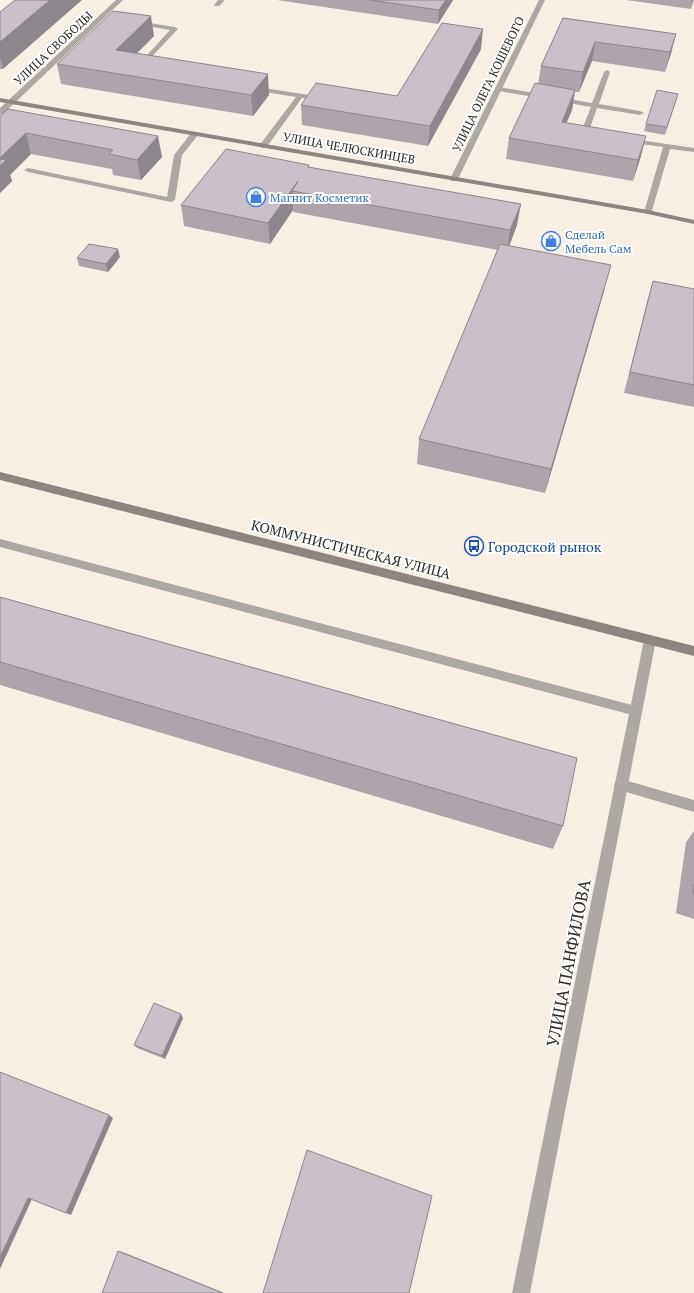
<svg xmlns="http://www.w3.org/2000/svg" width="694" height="1293" viewBox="0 0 694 1293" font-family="'PT Serif',serif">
  <rect width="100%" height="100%" fill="#f8efe4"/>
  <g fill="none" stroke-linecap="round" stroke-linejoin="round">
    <!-- lane -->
    <path fill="#aea8a5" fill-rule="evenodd" d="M218,0H225L219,6H215L214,5Z
      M137,21L175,27L178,29L141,68L139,69L136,67L137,66L170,30L135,24V22Z
      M607,70L610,72L599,104L640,111L644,113L640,115L597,108L589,131L596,132L597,134L593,136L581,132L591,107L499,91L495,89L499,87L592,103L604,72Z
      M250,86L322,97L326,99L322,101L302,98L266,148H263L259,146L296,97L253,90L249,88Z
      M192,132H195L199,134L182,155L175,200L171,202L28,172L24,170L28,168L167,197L174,155Z
      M626,138L694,148V152L670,149L651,214H648L644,212L663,147L626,142Z
      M0,539L636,706L640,707L642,711L640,715L636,716L0,547Z
      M621,779L694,800V812L616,789L614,785L616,781Z"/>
    <!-- street -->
    <path fill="#aea8a5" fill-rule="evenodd" d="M116,0H123L3,114H0V108Z
      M539,0H545L458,179L457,181H451L450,179Z
      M650,635L654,637L656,640L530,1293H512L644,640L646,637Z"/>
    <!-- secondary -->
    <path fill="#8e8581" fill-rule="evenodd" d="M0,98L648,210L694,220V224L648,214L0,102Z
      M0,472L694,646V656L0,480Z"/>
  </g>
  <!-- wall -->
  <path fill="#aea4ac" d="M277,0H453L438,24Z
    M626,0H694L691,9Z
    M0,12L3,69H0Z
    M563,18L676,34L665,72L592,61L579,92H575L572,110L566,123L641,156L633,181L506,159L509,138L538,84L541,66Z
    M154,36L136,54L269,95L253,116L61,84L57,64Z
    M481,49L428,146L302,125L301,105L397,96Z
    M676,101L665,135L644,131L646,124Z
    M0,116L162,157L141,180L113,175L112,169L31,154L10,175L12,181L0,193Z
    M309,165V167L517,225L509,246L604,291L545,493L417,464L419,439L498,250L293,212V210L270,244L184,226L181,205Z
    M120,257L108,272L79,266L77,258Z
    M653,281L694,289V407L624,393L647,302Z
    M0,597L563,826L553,849L0,685Z
    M694,831V919L676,913L686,842Z
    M183,1018L165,1059L137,1048L134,1045Z"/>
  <!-- shaded-wall -->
  <path fill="#8d868c" d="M50,0H82L3,69L0,57V42Z
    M446,0H453L438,24L439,10Z
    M151,16L154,36L120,70L116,50Z
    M483,29L481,49L428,146L430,126Z
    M676,34L671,54L665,72L670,52Z
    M595,42L592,61L579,92L583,72Z
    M268,74L269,95L253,116L251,95Z
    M575,90L572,110L558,143L562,122Z
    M26,133L31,154L10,175L12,181L0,193V158Z
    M158,136L162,157L141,180L137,160Z
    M646,136L641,156L633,181L638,160Z
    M298,181L292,191L293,210L270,244L268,223Z
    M521,204L517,225L507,252L510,230Z
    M118,249L120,257L108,272L106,264Z
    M611,265L604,291L545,493L551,469Z
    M181,1014L183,1018L165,1059L162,1056Z
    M109,1115L113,1118L71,1215L66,1213Z
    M28,1198L32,1199L0,1269V1257Z
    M118,1251L125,1253L224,1293H223Z"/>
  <!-- building -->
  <path fill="#cabfc8" stroke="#8d868c" d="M15,0H50L0,42V12Z
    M370,0H446L439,10Z
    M113,11L151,16L116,50L268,74L251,95L57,64Z
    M563,18L676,34L670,52L595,42L583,72L541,66Z
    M442,23L483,29L430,126L301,105L316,83L397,96Z
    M535,83L575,90L562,122L646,136L638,160L509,138Z
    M657,90L678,94L667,127L646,124Z
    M8,109L158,136L137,160L109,154L113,150L26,133L0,158V116Z
    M226,149L309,165L308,167L521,204L510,230L292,191L298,181L268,223L181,205Z
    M0,159L6,160L0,166Z
    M89,244L118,249L106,264L77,258Z
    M500,244L611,265L551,469L419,439Z
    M653,281L694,289V385L630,372Z
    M0,597L577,758L563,826L0,662Z
    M694,884V893H693Z
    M154,1003L181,1014L162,1056L134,1045Z
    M0,1072L109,1115L66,1213L28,1198L0,1257Z
    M307,1150L432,1196L409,1293H263Z
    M118,1251L223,1293H102Z"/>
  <!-- icons -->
  <defs>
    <g id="shop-ring" transform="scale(1)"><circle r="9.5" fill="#fff" stroke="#3f7fe0" stroke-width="1.5"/><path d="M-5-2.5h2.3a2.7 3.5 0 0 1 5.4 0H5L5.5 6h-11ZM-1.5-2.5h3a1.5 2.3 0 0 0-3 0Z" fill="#3f7fe0"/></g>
    <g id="bus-ring" transform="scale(1)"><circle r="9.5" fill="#fff" stroke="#1a4fb4" stroke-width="1.5"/><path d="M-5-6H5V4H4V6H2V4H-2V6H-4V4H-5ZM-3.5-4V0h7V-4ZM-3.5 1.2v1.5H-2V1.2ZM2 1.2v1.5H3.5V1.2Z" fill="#1a4fb4"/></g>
  </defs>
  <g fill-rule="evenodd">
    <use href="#shop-ring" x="256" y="197"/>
    <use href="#shop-ring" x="551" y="241"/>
    <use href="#bus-ring" x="474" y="546"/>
  </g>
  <g text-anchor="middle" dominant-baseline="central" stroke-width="4" stroke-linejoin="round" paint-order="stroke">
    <!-- far-street labels -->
    <g font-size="12" fill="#2e2a26" stroke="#fff">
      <text transform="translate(53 48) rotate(-43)">УЛИЦА СВОБОДЫ</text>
      <text transform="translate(488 84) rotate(-64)">УЛИЦА ОЛЕГА КОШЕВОГО</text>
      <text transform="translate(349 148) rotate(10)">УЛИЦА ЧЕЛЮСКИНЦЕВ</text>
    </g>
    <!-- far-shop labels -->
    <g font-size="12" fill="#366cbe" stroke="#fff" text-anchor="start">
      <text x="270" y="197">Магнит Косметик</text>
      <text x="565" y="234">Сделай<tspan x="565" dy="14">Мебель Сам</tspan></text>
    </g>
    <!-- transit labels -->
    <g font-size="14" fill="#164399" stroke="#fff" text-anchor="start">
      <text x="488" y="546">Городской рынок</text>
    </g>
    <!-- street labels -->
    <g font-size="14" fill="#2e2a26" stroke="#fff">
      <text transform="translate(351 549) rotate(14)">КОММУНИСТИЧЕСКАЯ УЛИЦА</text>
    </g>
    <!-- near-street labels -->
    <g font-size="17" fill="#2e2a26" stroke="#fff">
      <text transform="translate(568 963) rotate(-79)">УЛИЦА ПАНФИЛОВА</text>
    </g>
  </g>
</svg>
